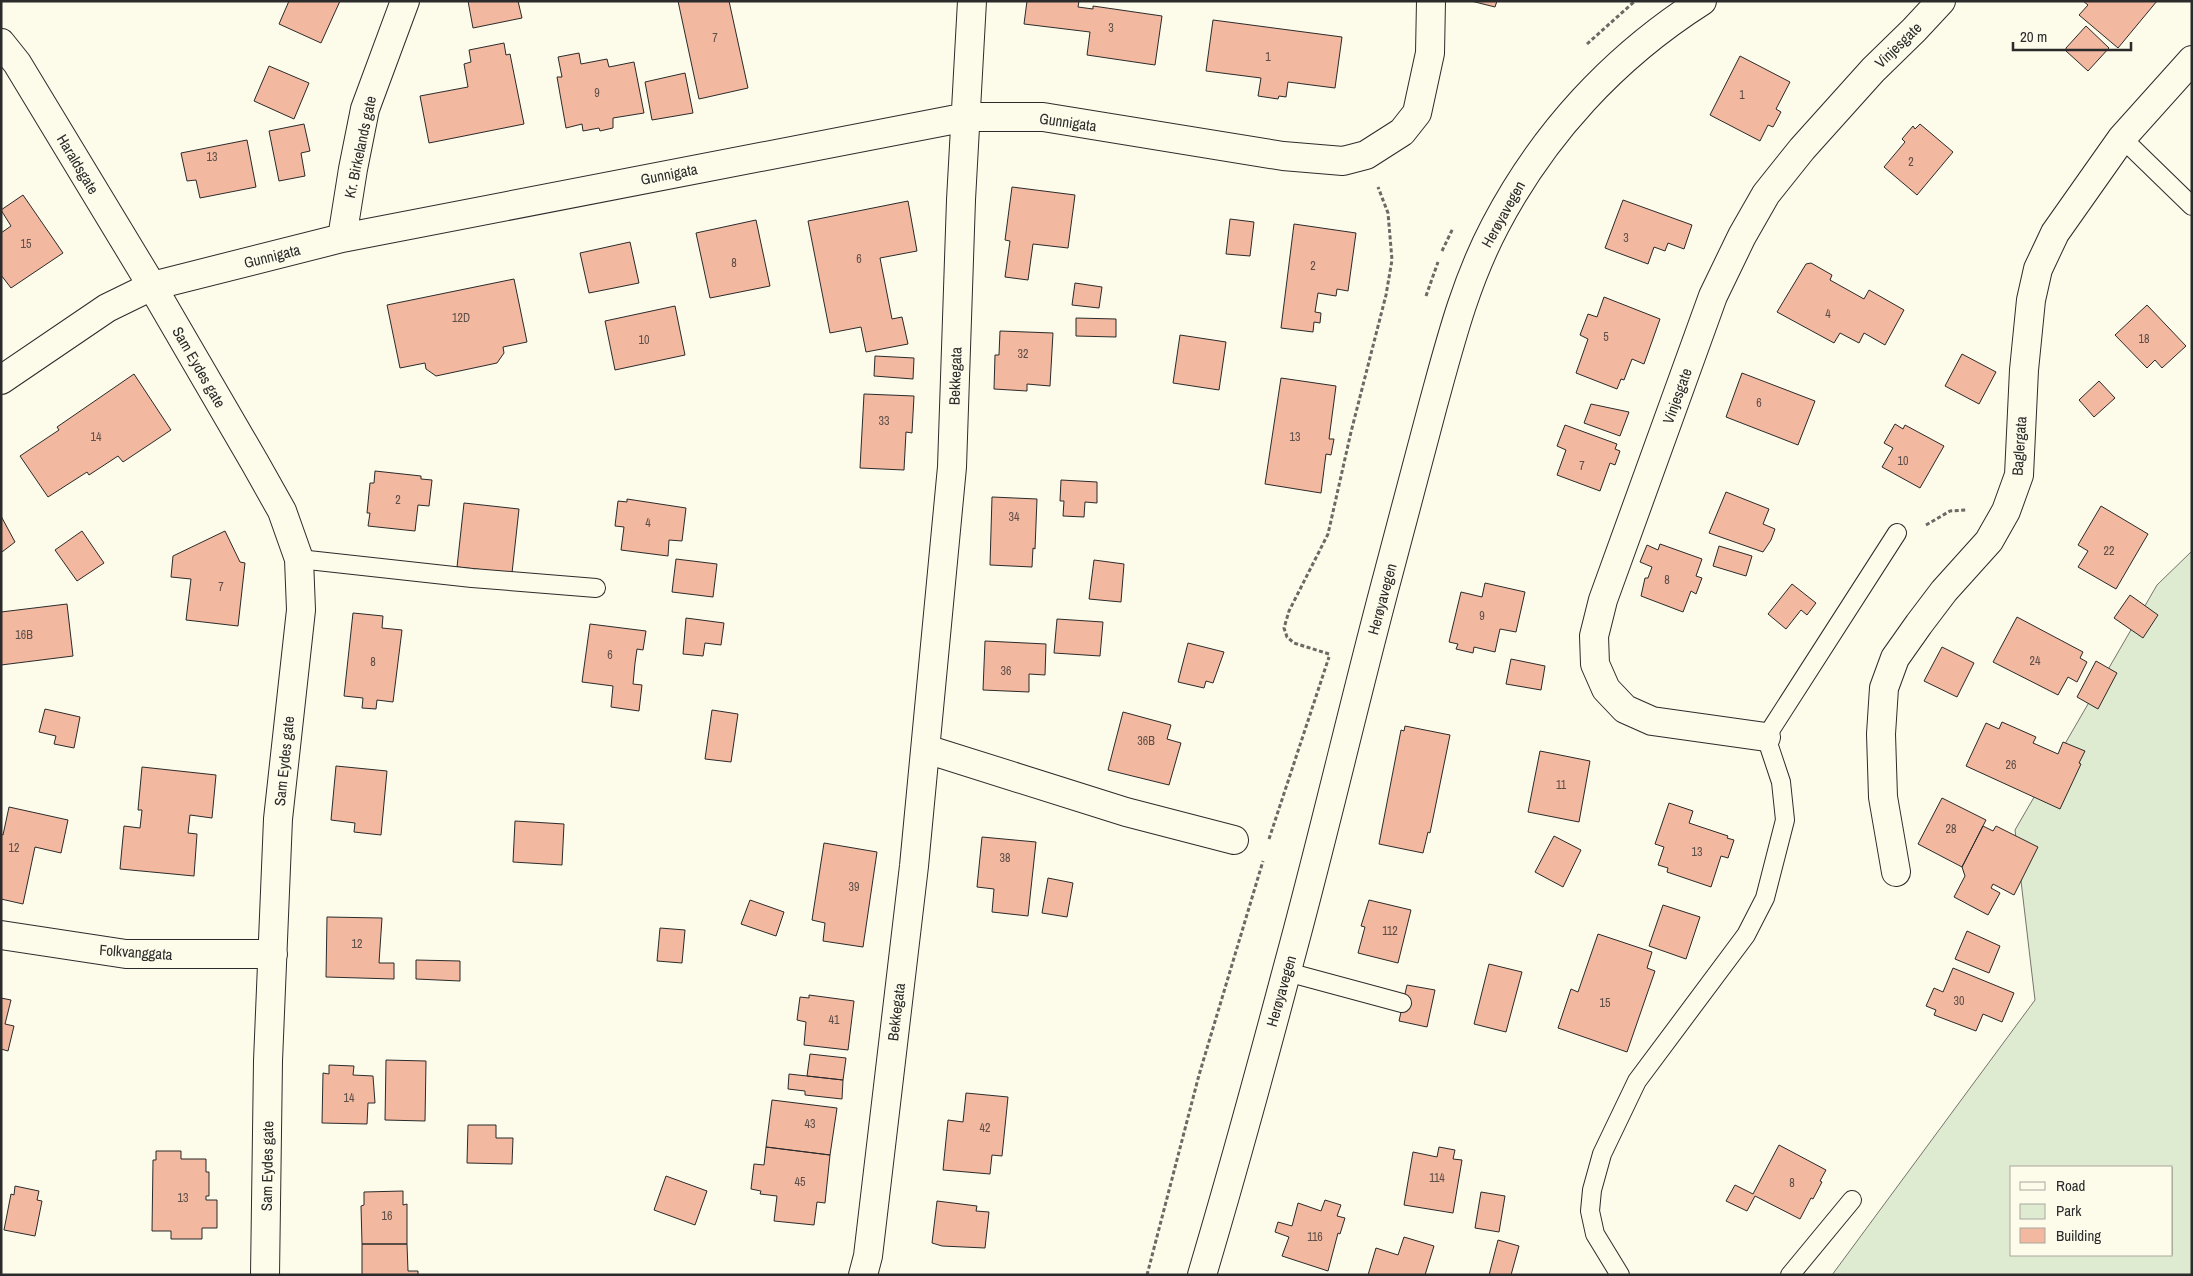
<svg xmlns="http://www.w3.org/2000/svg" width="2193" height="1276" viewBox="0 0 2193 1276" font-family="'Archivo Narrow',sans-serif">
  <rect width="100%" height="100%" fill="#fdfbea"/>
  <!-- green -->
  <path fill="#deebd1" stroke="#74746e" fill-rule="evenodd" d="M2192,551V1275H1832L2035,1000L2015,830L2157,585ZM2012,1167H2172V1255H2012Z"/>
  <!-- building -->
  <path fill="#f2b8a0" stroke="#2b2b2b" d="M289,1H340L321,43L279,24Z
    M468,1H518L522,18L473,28Z
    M678,1H729L748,88L699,99Z
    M1027,1H1079L1078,7L1093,9V6L1162,16L1155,65L1087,55L1090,32L1024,24Z
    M1471,1H1497L1495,7Z
    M2083,1H2157L2118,48L2079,15L2088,5Z
    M1213,20L1342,37L1335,88L1288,82L1286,97L1279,96L1278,99L1258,96L1261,78L1206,71Z
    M2086,26L2109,48L2088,71L2066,51V48Z
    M504,43L506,55L510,54L524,124L429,143L420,96L468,87L464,64L471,62L469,50Z
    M579,53L581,64L607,59L609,67L634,62L644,113L613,118V128L600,131L599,128L583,131L582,124L566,128L557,77H562L558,57Z
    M1740,56L1790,82L1776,109L1781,112L1773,127L1768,125L1760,141L1710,115Z
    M269,66L309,83L294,119L254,101Z
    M685,73L693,113L652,120L645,82Z
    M304,124L310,151L301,153L305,176L279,181L269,131Z
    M1920,124L1953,152L1917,195L1884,167L1905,142L1902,139L1913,126L1915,129Z
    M247,140L256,187L200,198L196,180L187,181L181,153Z
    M1012,187L1075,195L1068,248L1033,244L1028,280L1005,277L1010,241L1005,240Z
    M23,195L63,253L11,288L1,275V233L11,226L1,210Z
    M1623,200L1692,225L1684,249L1668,243L1665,251L1654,247L1648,264L1605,248Z
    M908,201L917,251L880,258L892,319L902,317L908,344L866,352L861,327L830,333L808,221Z
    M1230,219L1254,222L1250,256L1226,254Z
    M756,220L770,286L710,298L696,233Z
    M1294,224L1356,233L1348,291L1337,289L1336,296L1318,293L1315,312L1321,313L1320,323L1314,322L1313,332L1281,328Z
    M630,242L639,283L589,293L580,253Z
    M1811,263L1832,275L1830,280L1864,299L1869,290L1904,310L1885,345L1864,333L1859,343L1840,333L1834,343L1777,312L1806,264Z
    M514,279L527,342L503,347L504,353L497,363L436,376L426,369L425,363L400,368L387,305Z
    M1075,283L1102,287L1099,308L1072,305Z
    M1604,297L1660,319L1644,364L1632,359L1624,380L1621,379L1617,389L1576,373L1588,339L1580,335L1588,314L1597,317Z
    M2147,305L2186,346L2162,368L2155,360L2147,368L2115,335Z
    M675,306L685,355L615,370L605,321Z
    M1076,318L1116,319V337L1076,336Z
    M1000,331L1053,333L1050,386L1027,384V391L994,389L995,355H999Z
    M1180,335L1226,342L1219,390L1173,383Z
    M1962,354L1996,372L1979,404L1945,386Z
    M875,356L914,358L913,379L874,376Z
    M1742,373L1815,401L1798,445L1726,417Z
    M134,374L171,430L123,462L118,456L89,475L87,472L48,497L20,456L59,430L57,427Z
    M1281,378L1336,386L1329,439H1334L1331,455L1326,454L1321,493L1265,484Z
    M2099,381L2115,398L2094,417L2079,400Z
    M864,394L914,396L912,433L906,432L904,470L860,468Z
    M1591,404L1629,412L1620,436L1584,423Z
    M1895,424L1903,429L1905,425L1944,446L1920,488L1882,467L1893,448L1884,443Z
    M1565,425L1617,444L1615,449L1620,451L1615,465L1610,463L1600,491L1557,475L1566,450L1557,446Z
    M375,471L421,476V479L432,480L429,506L418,505L415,531L368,526L370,513H367L370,483H374Z
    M1061,480L1097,482V503L1085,502L1084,517L1063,516L1064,501H1060Z
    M1726,492L1769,509L1763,524L1775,529L1771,540L1763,552L1709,533Z
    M992,497L1037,499L1035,549L1033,548L1032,567L990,565Z
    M627,499L686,508L682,541L669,540L668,556L621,550L624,527L615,526L618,501L627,502Z
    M464,503L519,509L512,573L457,567Z
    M2101,506L2148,534L2116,589L2078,567L2088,551L2078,545Z
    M1,516L15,542L2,552L1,551Z
    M82,531L104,563L77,581L55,550Z
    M225,531L240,562L245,563L238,626L186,620L191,579L171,577L173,556Z
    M1660,544L1702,559L1696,576L1702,578L1696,594L1691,591L1683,612L1641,596L1645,578H1648L1652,567L1640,562L1647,545L1658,550Z
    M1719,546L1752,556L1746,576L1713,566Z
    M676,559L717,564L713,597L672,592Z
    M1094,560L1124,564L1121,602L1089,599Z
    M1485,583L1525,592L1516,632L1500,629L1495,652L1474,647L1473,653L1456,649L1458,644L1449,642L1461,592L1482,597Z
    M1792,584L1816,603L1807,615L1801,610L1786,629L1768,614Z
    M2130,595L2158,615L2143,638L2114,618Z
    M67,604L73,656L1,665V612Z
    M353,613L383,616L382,628L402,630L393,702L377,700L376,709L362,708L363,698L344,696Z
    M2017,617L2083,652L2080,658L2087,662L2077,682L2068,677L2058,695L1993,662Z
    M686,618L724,623L721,645L705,643L703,656L683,654Z
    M1057,619L1103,622L1100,656L1054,653Z
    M590,624L646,631L643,650L637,649L635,663L633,684L642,685L639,711L611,707L613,686L582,682Z
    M985,641L1046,644L1045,675L1029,674V692L983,690Z
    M1188,643L1224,652L1213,683L1206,681L1204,688L1178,682Z
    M1942,647L1974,663L1957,697L1924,681Z
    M1511,659L1545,666L1541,690L1506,684Z
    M2096,661L2117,673L2098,709L2077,697Z
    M45,709L80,717L74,748L54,744L56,736L39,732Z
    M712,710L738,714L731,762L705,759Z
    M1123,712L1171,725L1167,739L1181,743L1169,785L1108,770Z
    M2002,722L2036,737L2033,743L2058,754L2063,742L2085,751L2079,763L2081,764L2060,809L1966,766L1986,723L1999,729Z
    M1405,726L1450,735L1430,833L1428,832L1423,853L1379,844L1401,730L1404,731Z
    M1540,751L1590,761L1579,822L1528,812Z
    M336,766L387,771L381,835L354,832L355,823L331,820Z
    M142,767L216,775L212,818L190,815L188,833L197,834L194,876L120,869L124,826L140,828L142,810H138Z
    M1942,798L1986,820L1962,867L1918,844Z
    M1669,803L1693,811L1689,823L1728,836L1727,838L1734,840L1728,858L1721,856L1711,887L1667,872L1668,868L1658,865L1664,847L1655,844Z
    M9,807L68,820L61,853L35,847L23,904L1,899V834L3,835Z
    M515,821L564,824L562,865L513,862Z
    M1983,826L1993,831L1996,826L2038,847L2014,895L1993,884L1991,888L2000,893L1988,915L1954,897L1965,876L1962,867Z
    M1554,836L1581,850L1563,887L1535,872Z
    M982,837L1036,842L1028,916L992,912L994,889L977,887Z
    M824,843L877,852L863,947L823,941L825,923L812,920Z
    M1048,878L1073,883L1067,917L1042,913Z
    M750,900L784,912L776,936L741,924Z
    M1369,900L1411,910L1398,963L1358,953L1365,927L1361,926Z
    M1663,905L1700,917L1686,959L1649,946Z
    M327,917L382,918L379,963H394V979L326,977Z
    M660,928L685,930L682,963L657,961Z
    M1967,931L2000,946L1989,973L1955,959Z
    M1598,934L1652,952L1647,968L1655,971L1627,1052L1558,1028L1571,989L1578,992Z
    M416,960L460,961V981L416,979Z
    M1489,964L1522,972L1506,1032L1474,1024Z
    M1953,968L2014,993L2002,1022L1983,1014L1976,1031L1934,1015L1936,1010L1926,1006L1934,988L1943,992Z
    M1407,985L1435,990L1427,1027L1399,1021Z
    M809,995L854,1001L848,1050L804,1045L806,1022L797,1020L800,997L809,998Z
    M1,998L11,1000L5,1024L14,1026L8,1051L1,1049Z
    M810,1054L846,1058L843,1080L807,1076Z
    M386,1060L426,1061L425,1121L385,1120Z
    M329,1065L354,1066L353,1075L373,1076L375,1103H368L367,1124L322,1123L323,1073L329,1074Z
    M789,1074L843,1080L842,1099L805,1095V1091L788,1089Z
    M966,1093L1008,1097L1002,1156L992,1155L990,1174L943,1170L948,1120L963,1122Z
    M772,1100L837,1108L830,1155L766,1147Z
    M468,1125H496V1138H513L512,1164L467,1163Z
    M1779,1145L1826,1170L1820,1181L1822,1182L1813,1199L1811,1198L1800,1219L1755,1196L1747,1211L1726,1201L1735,1185L1753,1194Z
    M766,1147L830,1155L825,1203L817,1202L814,1225L774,1221L777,1196L760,1194L761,1191L751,1189L754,1164L764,1165Z
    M1439,1147L1455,1150L1453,1159L1462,1160L1453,1213L1404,1205L1413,1152L1437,1157Z
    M156,1151H181V1159H206V1172H209V1196H206V1200H217V1228H202V1239H171V1231H152L153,1160H156Z
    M666,1176L707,1191L695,1225L654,1210Z
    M15,1186L39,1191L37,1200L42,1201L35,1236L4,1230L11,1194L14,1195Z
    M403,1191V1205L407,1204V1244H362L361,1206L364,1205V1192Z
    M1481,1192L1505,1196L1499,1232L1475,1228Z
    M1325,1200L1341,1205L1337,1216L1345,1218L1340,1234L1338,1233L1328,1271L1282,1256L1289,1237L1275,1232L1278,1222L1292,1226L1298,1203L1321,1211Z
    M937,1201L977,1206L976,1211L989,1212L985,1248L942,1246L932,1243Z
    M1404,1237L1434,1246L1425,1275H1368L1376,1248L1398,1255Z
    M1498,1240L1519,1246L1511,1275H1489Z
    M362,1244H407L408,1271H418V1275H362Z"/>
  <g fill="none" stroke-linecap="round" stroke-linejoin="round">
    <!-- lane casing -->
    <g stroke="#2b2b2b" stroke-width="20">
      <path id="lane" d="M2122,138L2192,206
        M299,559L472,578L596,588
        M1287,972L1402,1003
        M1620,1275L1595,1234L1590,1211L1592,1190L1602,1154L1637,1081L1746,935L1765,898L1785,820L1781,782L1766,737L1897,533
        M1790,1275L1852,1200"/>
    </g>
    <!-- street casing -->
    <g stroke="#2b2b2b" stroke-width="30">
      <path id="street" d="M1,43L17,63L152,286L255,463L282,511L299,559L301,610L278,819L268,1061L265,1275
        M342,238L353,169L365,109L405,1
        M1,380L107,308L152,286L342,238L967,117H1043L1283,156L1343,161L1366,155L1402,132L1417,113L1430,53L1431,1
        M1766,737L1652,721L1625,709L1606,689L1595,664L1594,636L1603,600L1713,296L1742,236L1766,194L1802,149L1873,70L1914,30L1941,1
        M926,749L1126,812L1234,840
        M1896,872L1883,797L1881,734L1884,688L1895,658L1919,624L1944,591L1989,541L2006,511L2019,475L2024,370L2031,300L2038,269L2055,233L2122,138L2192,60
        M1,935L126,954H273
        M863,1275L868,1256L914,866L952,467L961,200L972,1"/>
    </g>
    <!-- highway casing -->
    <g stroke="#2b2b2b" stroke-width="30">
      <path id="highway" d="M1202,1275C1232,1174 1260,1072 1287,970C1323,839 1353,706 1388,575C1403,518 1418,462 1433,405C1450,343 1465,283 1495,226C1543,134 1614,57 1702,1"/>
    </g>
    <!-- path -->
    <path stroke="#6a6964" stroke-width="3" stroke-dasharray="4 2.5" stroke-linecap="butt" d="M1587,44L1635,1
      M1442,251L1453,228
      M1426,296L1438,262
      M1926,525L1950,511L1966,510
      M1329,654L1294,643L1287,637L1284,628L1289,611L1328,534L1351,432L1386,295L1392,260L1388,213L1378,187
      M1269,839L1329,657
      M1147,1275L1199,1075L1263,861"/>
    <!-- lane -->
    <use href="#lane" stroke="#fdfbea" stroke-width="18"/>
    <!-- street -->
    <use href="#street" stroke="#fdfbea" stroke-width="28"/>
    <!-- highway -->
    <use href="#highway" stroke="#fdfbea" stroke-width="28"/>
  </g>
  <g text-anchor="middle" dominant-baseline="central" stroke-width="4" stroke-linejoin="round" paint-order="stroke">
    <!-- number labels -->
    <g font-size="12" fill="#5d4e48">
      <text x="1111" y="28">3</text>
      <text x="715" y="38">7</text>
      <text x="1268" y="57">1</text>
      <text x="597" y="93">9</text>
      <text x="1742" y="95">1</text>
      <text x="212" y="157">13</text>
      <text x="1911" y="162">2</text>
      <text x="1626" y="238">3</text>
      <text x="26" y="244">15</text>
      <text x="859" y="259">6</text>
      <text x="734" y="263">8</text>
      <text x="1313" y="266">2</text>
      <text x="1828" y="314">4</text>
      <text x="461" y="318">12D</text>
      <text x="1606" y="337">5</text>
      <text x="2144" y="339">18</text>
      <text x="644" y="340">10</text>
      <text x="1023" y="354">32</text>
      <text x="1759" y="403">6</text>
      <text x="884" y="421">33</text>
      <text x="96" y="437">14</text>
      <text x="1295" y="437">13</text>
      <text x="1903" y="461">10</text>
      <text x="1582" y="466">7</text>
      <text x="398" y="500">2</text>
      <text x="1014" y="517">34</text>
      <text x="648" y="523">4</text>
      <text x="2109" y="551">22</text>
      <text x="1667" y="580">8</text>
      <text x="221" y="587">7</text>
      <text x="1482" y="616">9</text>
      <text x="24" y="635">16B</text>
      <text x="610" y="655">6</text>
      <text x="2035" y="661">24</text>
      <text x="373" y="662">8</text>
      <text x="1006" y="671">36</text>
      <text x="1146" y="741">36B</text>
      <text x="2011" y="765">26</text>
      <text x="1561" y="785">11</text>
      <text x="1951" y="829">28</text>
      <text x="14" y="848">12</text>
      <text x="1697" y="852">13</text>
      <text x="1005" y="858">38</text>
      <text x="854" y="887">39</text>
      <text x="1390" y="931">112</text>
      <text x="357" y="944">12</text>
      <text x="1959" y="1001">30</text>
      <text x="1605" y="1003">15</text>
      <text x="834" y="1020">41</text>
      <text x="349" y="1098">14</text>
      <text x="810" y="1124">43</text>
      <text x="985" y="1128">42</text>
      <text x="1437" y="1178">114</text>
      <text x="800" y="1182">45</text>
      <text x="1792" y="1183">8</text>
      <text x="183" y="1198">13</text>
      <text x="387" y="1216">16</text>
      <text x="1315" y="1237">116</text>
    </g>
    <!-- street labels -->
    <g font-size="15" fill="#2b2b2b" stroke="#fdfbea">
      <text transform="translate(1898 45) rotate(-44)">Vinjesgate</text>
      <text transform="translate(1068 122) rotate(8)">Gunnigata</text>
      <text transform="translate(360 147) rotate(-78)">Kr. Birkelands gate</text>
      <text transform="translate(78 164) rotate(59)">Haraldsgate</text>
      <text transform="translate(669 174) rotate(-11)">Gunnigata</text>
      <text transform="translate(1503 214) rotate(-61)">Herøyavegen</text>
      <text transform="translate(272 256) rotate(-14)">Gunnigata</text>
      <text transform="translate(199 367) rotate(60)">Sam Eydes gate</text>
      <text transform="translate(955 376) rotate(-88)">Bekkegata</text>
      <text transform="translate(1677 396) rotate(-70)">Vinjesgate</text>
      <text transform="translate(2019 446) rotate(-86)">Baglergata</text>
      <text transform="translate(1382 599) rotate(-75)">Herøyavegen</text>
      <text transform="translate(284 761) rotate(-84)">Sam Eydes gate</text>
      <text transform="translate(136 952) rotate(4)">Folkvanggata</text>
      <text transform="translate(1281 991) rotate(-74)">Herøyavegen</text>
      <text transform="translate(896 1012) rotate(-83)">Bekkegata</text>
      <text transform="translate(267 1166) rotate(-89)">Sam Eydes gate</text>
    </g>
  </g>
  <!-- border -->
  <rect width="2193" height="1276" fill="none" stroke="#2b2b2b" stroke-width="5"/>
  <!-- legend -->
  <rect x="2010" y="1166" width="162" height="90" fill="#fdfbea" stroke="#a9a89e"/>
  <rect x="2020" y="1182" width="25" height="8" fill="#fdfbea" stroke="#a9a89e"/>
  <text x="2056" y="1191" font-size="15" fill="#2b2b2b">Road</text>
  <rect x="2020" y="1204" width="25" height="15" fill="#deebd1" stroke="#a9a89e"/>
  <text x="2056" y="1216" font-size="15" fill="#2b2b2b">Park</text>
  <rect x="2020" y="1228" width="25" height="15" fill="#f2b8a0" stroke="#a9a89e"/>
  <text x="2056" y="1241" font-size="15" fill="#2b2b2b">Building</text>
  <!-- scale -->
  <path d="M2013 42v8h118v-8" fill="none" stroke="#2b2b2b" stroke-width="2.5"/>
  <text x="2020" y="42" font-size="15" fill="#2b2b2b" stroke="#fdfbea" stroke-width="4" paint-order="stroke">20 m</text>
</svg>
